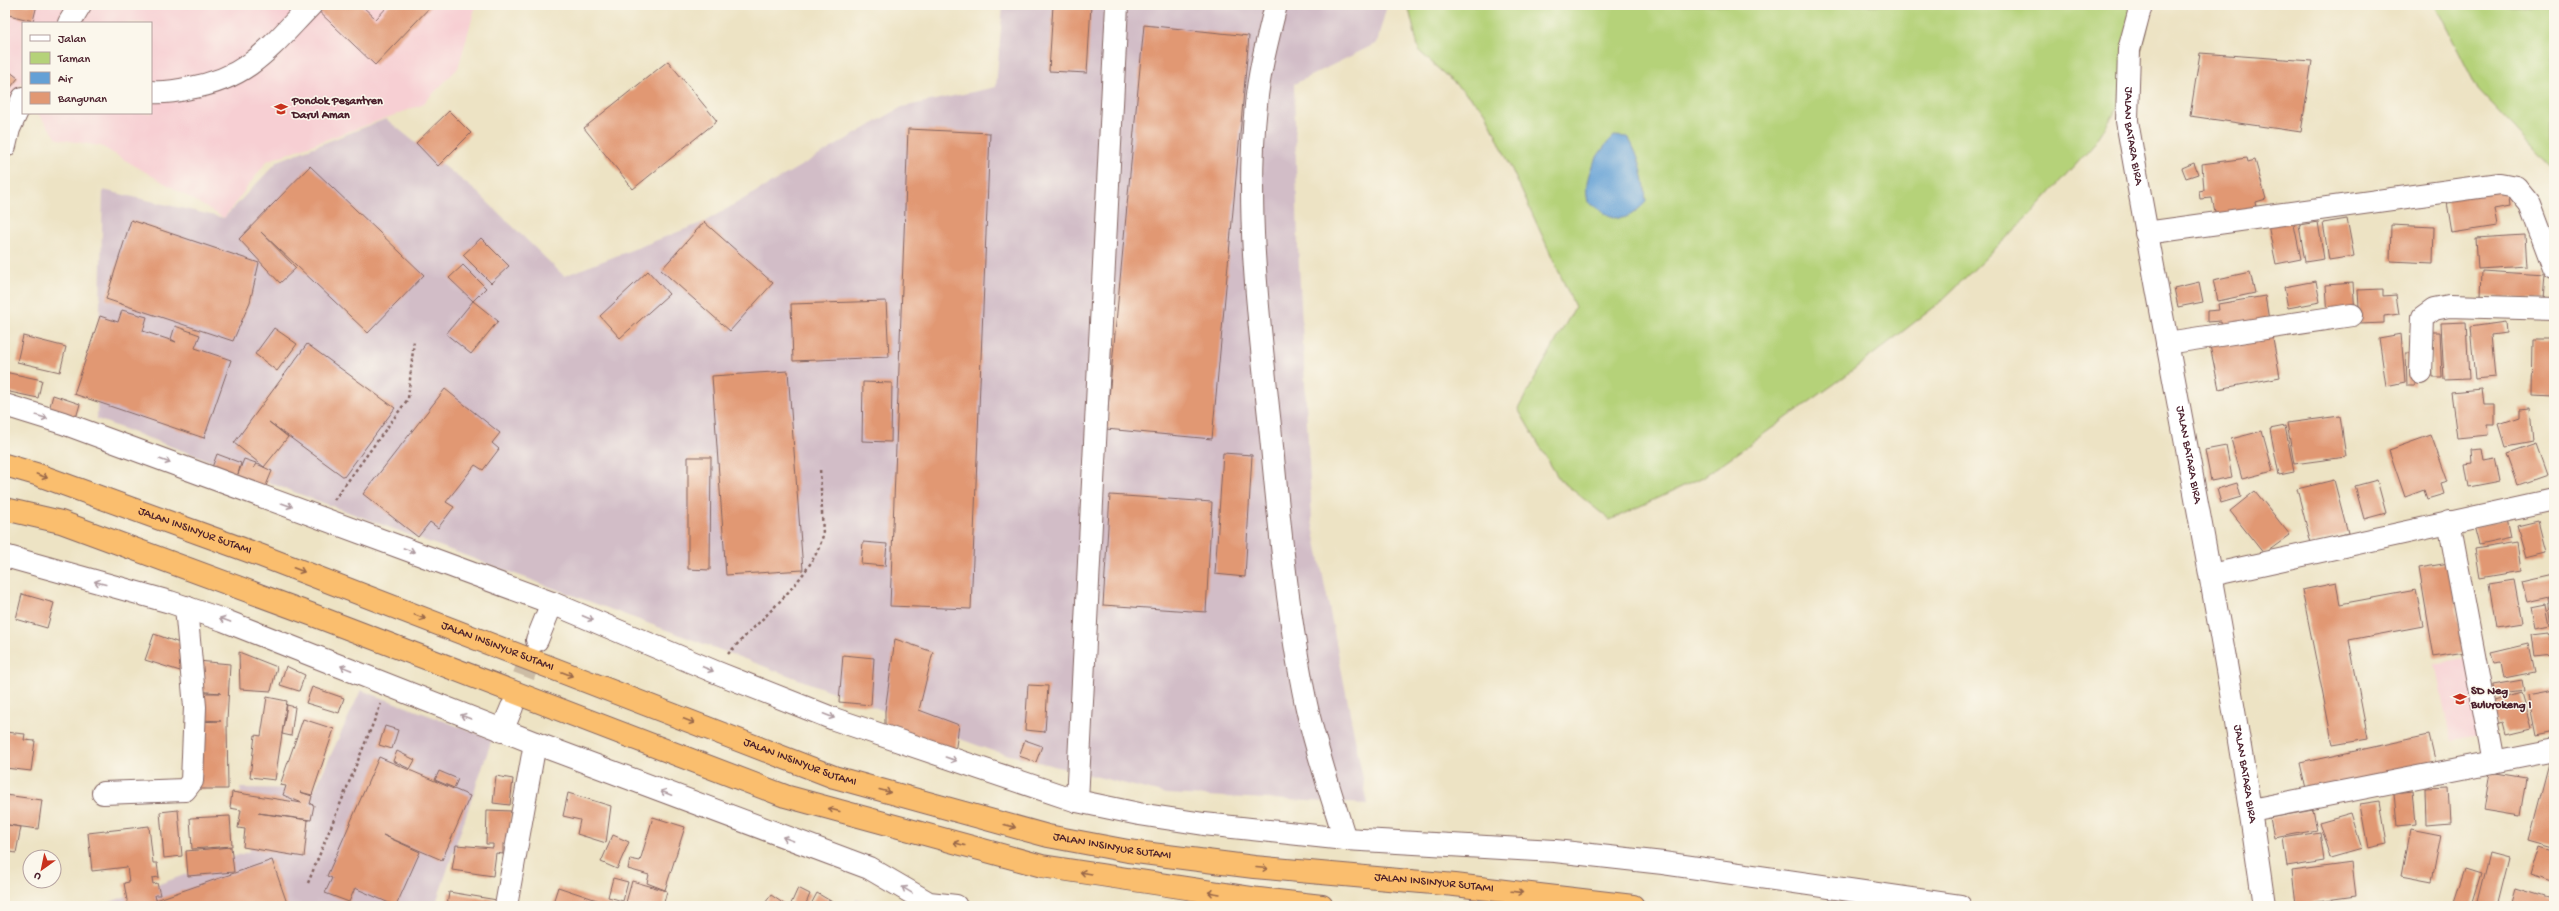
<svg xmlns="http://www.w3.org/2000/svg" width="2559" height="911" viewBox="0 0 2559 911" font-family="'Gochi Hand',sans-serif">
  <rect width="100%" height="100%" fill="#fbf7ec"/>
  <filter id="ink" filterUnits="userSpaceOnUse"><feTurbulence type="fractalNoise" baseFrequency=".025" numOctaves="2"/><feDisplacementMap in="SourceGraphic" scale="8" xChannelSelector="R" yChannelSelector="G"/><feConvolveMatrix kernelMatrix="1 2 1 2 8 2 1 2 1" color-interpolation-filters="sRGB"/></filter>
  <filter id="wash" filterUnits="userSpaceOnUse"><feTurbulence type="fractalNoise" baseFrequency=".012" numOctaves="4" result="noise"/><feDisplacementMap in="SourceGraphic" scale="16" xChannelSelector="R" yChannelSelector="G"/><feGaussianBlur stdDeviation="0.9" result="paint"/><feColorMatrix in="noise" values="0 0 0 0 0 0 0 0 0 0 0 0 0 0 0 0 0 1.4 0 .05"/><feComposite in="paint" operator="in"/></filter>
  <g filter="url(#wash)">
    <rect width="100%" height="100%" fill="#ede3c4"/>
    <!-- built -->
    <path fill="#f7cfd3" d="M5,5H67L57,23H23V81L5,111Z
      M88,5H476L458,68L422,105L267,161L224,218L101,146L58,139L37,113H151V23H78Z
      M2468,657L2484,735L2451,741L2435,664Z"/>
    <!-- industrial -->
    <path fill="#d2bdc7" d="M1003,5H1387L1377,43L1294,84L1298,246L1312,521L1368,804L1166,794L990,750L97,419L103,190L224,218L278,161L386,119L478,193L564,276L704,222L902,107L996,87Z
      M361,690L492,739L435,906H99L250,851L240,788L315,789Z
      M856,899L889,906H855Z"/>
    <!-- green -->
    <path fill="#b5d279" stroke="#807852" d="M1408,5H2152L2134,84L2092,147L2030,215L1937,305L1840,380L1703,477L1610,520L1559,479L1518,409L1575,307L1485,111L1419,51Z
      M2435,5H2554V170L2478,90Z"/>
    <!-- water -->
    <path fill="#64a0d5" stroke="#576080" d="M1614,136L1628,137C1640,158 1645,178 1646,202C1621,227 1615,220 1588,202C1582,177 1596,154 1614,136Z"/>
    <g id="blocks">
      <!-- building -->
      <path fill="#e19873" d="M5,5H37L33,21L5,14Z
        M312,5H361L376,19L389,5H432L375,65Z
        M1053,5H1091L1087,73L1049,71Z
        M1144,25L1249,36L1212,439L1106,429Z
        M2200,53L2312,61L2301,132L2190,116Z
        M668,61L717,121L633,189L584,128Z
        M5,68L18,78L5,95Z
        M449,111L471,133L438,166L416,143Z
        M908,129L990,133L971,609L890,606Z
        M2247,158L2248,162L2255,160L2266,199L2256,202L2257,208L2216,216L2212,198L2200,199L2199,191L2204,190L2202,164Z
        M2194,163L2198,174L2186,178L2182,168Z
        M310,166L424,275L368,333L261,232L296,268L280,283L239,239Z
        M2508,190L2510,206L2494,209L2497,226L2452,233L2446,196Z
        M2347,219L2354,256L2329,260L2323,223Z
        M131,220L259,263L250,302L233,341L106,299Z
        M2293,220L2301,259L2276,264L2268,225Z
        M704,222L773,283L730,331L661,270Z
        M2318,222L2324,259L2305,262L2299,225Z
        M2391,225L2434,227L2433,263L2390,261Z
        M2525,235L2527,266L2478,269L2476,238Z
        M481,238L509,266L491,283L463,255Z
        M463,265L486,288L473,301L449,278Z
        M648,271L669,294L620,338L600,316Z
        M2482,271L2545,275L2543,300L2481,296Z
        M2250,272L2255,293L2218,301L2213,280Z
        M2316,281L2320,302L2288,308L2284,287Z
        M2199,282L2203,302L2178,307L2174,288Z
        M2353,283L2355,315L2328,316L2326,285Z
        M2383,289V296L2396,295L2399,314L2384,316V323L2360,324L2358,290Z
        M2265,296L2269,320L2222,327L2221,321L2207,322V311L2219,310L2218,304Z
        M473,301L498,321L471,354L446,334Z
        M886,301L889,357L793,361L791,304Z
        M122,310L147,317L143,331L176,342L171,339L175,326L200,335L195,348L231,360L204,438L74,394L100,316L118,322Z
        M2466,322L2469,379L2444,380L2441,323Z
        M2505,322L2506,333L2491,335L2495,377L2475,379L2470,327Z
        M274,328L297,344L277,371L255,354Z
        M2271,329L2280,377L2219,389L2209,341Z
        M2431,332H2440L2442,378H2433Z
        M2401,334L2405,382L2386,386L2379,338Z
        M23,336L66,347L60,372L17,362Z
        M2533,339H2554V397L2532,396Z
        M307,344L395,408L344,477L269,422L288,437L264,467L234,443Z
        M2406,353H2414L2415,386H2407Z
        M788,371L803,570L726,575L712,376Z
        M5,372L42,380L38,398L5,391Z
        M863,382L892,383L891,442L862,441Z
        M445,389L500,433L492,443L499,449L483,470L475,465L446,502L454,507L438,528L430,522L418,537L363,494Z
        M2482,389L2484,405H2495V425H2487L2488,435L2457,438L2451,392Z
        M53,395L80,404L76,418L49,410Z
        M2530,408L2533,442L2506,447L2499,424L2520,417V409Z
        M2340,416L2346,457L2294,464L2287,423Z
        M2285,426L2294,472L2279,475L2270,429Z
        M2262,431L2273,471L2242,479L2231,439Z
        M2431,435L2448,482L2441,484L2444,494L2427,499L2424,490L2405,497L2389,450Z
        M2536,444L2547,475L2518,485L2507,454Z
        M2226,446L2232,477L2211,481L2205,450Z
        M2482,448L2484,460L2495,458L2500,481L2469,487L2465,464L2472,463L2471,449Z
        M1223,453L1252,455L1245,577L1215,574Z
        M217,454L241,463L238,474L244,459L256,463L254,468L257,464L272,471L265,488L211,470Z
        M688,457H711L710,570L688,569Z
        M2334,480L2348,533L2311,543L2297,489Z
        M2377,480L2386,513L2364,519L2355,486Z
        M2237,483L2241,497L2221,503L2217,489Z
        M2255,491L2290,535L2264,554L2230,511Z
        M1110,495L1212,502L1206,612L1103,605Z
        M2507,519L2511,538L2479,545L2474,526Z
        M2538,521L2546,552L2526,557L2517,526Z
        M863,542L887,544L885,566L861,564Z
        M2517,542L2521,571L2480,578L2475,549Z
        M2449,563L2464,652L2434,657L2419,568Z
        M2554,575V596L2528,602L2523,582Z
        M2514,580L2522,623L2496,627L2489,584Z
        M2336,583L2340,604L2416,590L2423,626L2349,640L2368,739L2333,745L2302,590Z
        M22,594L54,603L47,628L16,619Z
        M2549,598H2554V625H2553Z
        M2547,604L2551,625L2536,628L2532,607Z
        M2549,632L2552,654L2535,656L2532,634Z
        M154,634L188,646L180,671L145,660Z
        M895,639L933,652L919,710L959,725L955,753L885,729V711Z
        M2529,644L2535,672L2504,678L2501,662L2494,663L2491,653Z
        M239,652L277,667L271,691L240,689Z
        M843,655L874,658L871,705L839,702Z
        M198,661L230,664L227,722L228,789H196L195,722L221,721L202,720L203,693H221L195,691Z
        M286,666L305,675L299,691L280,685Z
        M2522,680L2524,691L2494,695L2493,685Z
        M1028,685L1048,686L1045,732L1025,730Z
        M312,687L344,698L339,713L306,703Z
        M2554,690V732L2535,736L2527,695Z
        M2521,693L2531,728L2506,734L2503,722L2498,724L2491,702Z
        M267,697L287,701L275,780L250,777L255,735L261,736Z
        M287,705L295,707L291,736L282,734Z
        M303,719L334,729L312,795L300,792L312,796L310,804L314,805L311,820L258,813L308,820L304,857L243,847L245,829L238,828L241,810L230,808L232,792L302,803L283,795L286,786L280,785Z
        M385,726L398,730L392,749L379,745Z
        M5,732L25,734L24,740L35,741L31,771L5,768Z
        M2429,735L2436,765L2307,794L2300,763Z
        M1025,740L1042,746L1036,762L1019,756Z
        M397,751L415,760L410,769L393,761Z
        M379,757L470,796L442,860L383,835L420,852L396,906L355,888L349,902L325,893L332,878L327,876Z
        M2549,763L2554,765V847L2529,840Z
        M439,771L458,779L454,788L435,780Z
        M2490,772L2526,778L2520,816L2484,810Z
        M496,776L513,779L510,805L493,803Z
        M2448,787L2450,823L2426,825L2425,788Z
        M2413,791L2416,824L2397,826L2394,793Z
        M568,793L611,806L606,843L577,834L580,820L563,816Z
        M5,795L42,800L38,829L8,825L21,827L16,853L5,851Z
        M2380,801L2387,844L2368,848L2360,804Z
        M178,810L182,856L164,858L160,812Z
        M487,810L511,811L510,845L503,844V854L496,853L493,876L452,870L456,845L493,848V844H486Z
        M2313,810L2317,830L2274,838L2270,818Z
        M2351,813L2362,849L2330,858L2319,822Z
        M230,816L232,846L192,849L190,818Z
        M653,817L685,827L665,890L647,883L649,875L628,869L630,859L640,861Z
        M149,826L153,863H157L159,877L152,878L153,884L157,883L160,895H155L156,900L272,860L288,906H140L151,902L128,906L124,883L129,882L127,867L92,871L88,833Z
        M2410,829L2441,835L2432,882L2401,876Z
        M2320,832L2324,861L2287,867L2283,838Z
        M613,835L629,842L617,869L601,862Z
        M2539,846L2554,851V883L2530,875Z
        M231,847L234,872L188,876L186,851Z
        M2489,853L2508,858L2496,906H2476Z
        M2352,863L2356,896L2296,904L2292,871Z
        M2465,868L2481,873L2471,906L2454,902Z
        M613,878L628,882L623,901L608,897Z
        M632,881L667,891L663,906H625Z
        M558,887L615,906H552Z
        M798,888L810,894L805,906H790Z
        M2515,889L2554,901V906H2510Z
        M449,892L497,900L496,906H447Z
        M817,893L834,903L832,906H810Z
        M771,895L787,906H763Z"/>
    </g>
  </g>
  <g filter="url(#ink)">
    <use href="#blocks" fill-opacity="0" stroke="#836461" stroke-width="1"/>
    <g fill="none" stroke-linecap="round" stroke-linejoin="round">
      <!-- minor-tunnel -->
      <path stroke="#ccbca5" stroke-width="22" stroke-dasharray="22 11" stroke-linecap="butt" d="M512,707L536,643"/>
      <!-- minor casing -->
      <g stroke="#836461" stroke-width="24">
        <g id="minor">
          <path d="M1276,5C1268,38 1259,71 1256,105C1245,211 1259,321 1270,426C1279,519 1287,613 1306,704C1316,750 1331,794 1345,839"/>
          <path id="s1" d="M2141,5L2129,50L2127,121C2172,383 2228,643 2264,906"/>
          <path d="M69,23L80,5"/>
          <path d="M151,92C165,93 177,91 190,88C250,78 271,46 311,5"/>
          <path d="M5,146L9,129L23,98"/>
          <path d="M2146,233L2500,184L2516,187L2530,204L2554,268"/>
          <path d="M2167,343L2352,315"/>
          <path d="M2421,373L2423,317L2434,309L2449,306L2554,309"/>
          <path d="M5,405L63,423L552,603L713,671L834,719L1077,801L1139,814L1204,824L1345,839L1555,851L1663,863L1960,906"/>
          <path d="M2449,522L2494,762"/>
          <path d="M5,556L170,602L223,620L535,743L869,868L929,903L956,906"/>
          <path d="M2211,575L2554,500"/>
          <path d="M537,640L552,603"/>
          <path d="M502,731L512,707"/>
          <path d="M103,793L185,790L192,781L195,707L186,607"/>
          <path d="M1077,801L1117,5"/>
          <path d="M2251,810L2554,750"/>
          <path d="M506,906L535,743"/>
        </g>
      </g>
      <!-- highway casing -->
      <g stroke="#836461" stroke-width="24">
        <g id="highway">
          <path id="s2" d="M5,465L36,474L262,556L834,777L1048,836L1128,851L1254,867L1455,885L1633,906"/>
          <path d="M5,509L61,522L313,615L785,796L1042,866L1259,899L1322,906"/>
        </g>
      </g>
      <!-- path -->
      <path stroke="#836461" stroke-width="2.5" stroke-dasharray="3 3" stroke-linecap="butt" d="M334,500L408,399L414,340
        M728,654C757,622 814,576 823,535L820,467
        M308,883L381,704"/>
      <!-- minor -->
      <use href="#minor" stroke="#fff" stroke-width="22"/>
      <!-- highway -->
      <use href="#highway" stroke="#fabe6e" stroke-width="22"/>
    </g>
    <!-- one-way arrows -->
    <defs><path id="oneway-shaft" d="M-6 0H5M1.5-3L5.5 0L1.5 3" fill="none" stroke-width="1.6" stroke-linecap="round" stroke-linejoin="round"/></defs>
    <g stroke="#ae9aa0">
      <use href="#oneway-shaft" transform="translate(42 417) rotate(17)"/>
      <use href="#oneway-shaft" transform="translate(165 461) rotate(20)"/>
      <use href="#oneway-shaft" transform="translate(287 505) rotate(20)"/>
      <use href="#oneway-shaft" transform="translate(409 550) rotate(20)"/>
      <use href="#oneway-shaft" transform="translate(100 583) rotate(-165)"/>
      <use href="#oneway-shaft" transform="translate(588 618) rotate(23)"/>
      <use href="#oneway-shaft" transform="translate(225 620) rotate(-160)"/>
      <use href="#oneway-shaft" transform="translate(346 668) rotate(-158)"/>
      <use href="#oneway-shaft" transform="translate(708 669) rotate(23)"/>
      <use href="#oneway-shaft" transform="translate(829 716) rotate(21)"/>
      <use href="#oneway-shaft" transform="translate(466 717) rotate(-159)"/>
      <use href="#oneway-shaft" transform="translate(951 759) rotate(19)"/>
      <use href="#oneway-shaft" transform="translate(666 793) rotate(-159)"/>
      <use href="#oneway-shaft" transform="translate(788 839) rotate(-160)"/>
      <use href="#oneway-shaft" transform="translate(907 890) rotate(-149)"/>
    </g>
    <g stroke="#996749">
      <use href="#oneway-shaft" transform="translate(42 476) rotate(20)"/>
      <use href="#oneway-shaft" transform="translate(299 570) rotate(21)"/>
      <use href="#oneway-shaft" transform="translate(420 617) rotate(21)"/>
      <use href="#oneway-shaft" transform="translate(567 674) rotate(21)"/>
      <use href="#oneway-shaft" transform="translate(689 721) rotate(21)"/>
      <use href="#oneway-shaft" transform="translate(885 791) rotate(15)"/>
      <use href="#oneway-shaft" transform="translate(834 810) rotate(-165)"/>
      <use href="#oneway-shaft" transform="translate(1010 826) rotate(15)"/>
      <use href="#oneway-shaft" transform="translate(959 844) rotate(-165)"/>
      <use href="#oneway-shaft" transform="translate(1262 868) rotate(5)"/>
      <use href="#oneway-shaft" transform="translate(1086 873) rotate(-171)"/>
      <use href="#oneway-shaft" transform="translate(1517 892) rotate(7)"/>
      <use href="#oneway-shaft" transform="translate(1214 893) rotate(-171)"/>
    </g>
  </g>
  <!-- icons -->
  <defs>
    <g id="school-bare" transform="scale(1.08)"><path d="M0-5L7-2L0 1L-7-2ZM-4 1L0 2.5L4 1V4Q0 6-4 4Z" fill="#c8321e" stroke="#fbf7ec" stroke-width="2.5" paint-order="stroke"/></g>
  </defs>
  <g fill-rule="evenodd">
    <use href="#school-bare" x="281" y="109"/>
    <use href="#school-bare" x="2460" y="699"/>
  </g>
  <g text-anchor="middle" dominant-baseline="central" stroke-width="3" stroke-linejoin="round" paint-order="stroke">
    <!-- poi labels -->
    <g font-size="12" font-weight="bold" fill="#4a1f2b" stroke="#fbf7ec" text-anchor="start">
      <text x="292" y="102">Pondok Pesantren<tspan x="292" dy="14">Darul Aman</tspan></text>
      <text x="2471" y="692">SD Neg<tspan x="2471" dy="14">Bulurokeng I</tspan></text>
    </g>
    <!-- street labels -->
    <g font-size="12" fill="#4a1f2b" stroke="#fbf7ec">
      <text stroke="none"><textPath href="#s1" startOffset="133">JALAN BATARA BIRA</textPath></text>
      <text stroke="none"><textPath href="#s1" startOffset="457">JALAN BATARA BIRA</textPath></text>
      <text stroke="none"><textPath href="#s2" startOffset="201">JALAN INSINYUR SUTAMI</textPath></text>
      <text stroke="none"><textPath href="#s2" startOffset="525">JALAN INSINYUR SUTAMI</textPath></text>
      <text stroke="none"><textPath href="#s2" startOffset="849">JALAN INSINYUR SUTAMI</textPath></text>
      <text stroke="none"><textPath href="#s1" startOffset="781">JALAN BATARA BIRA</textPath></text>
      <text stroke="none"><textPath href="#s2" startOffset="1173">JALAN INSINYUR SUTAMI</textPath></text>
      <text stroke="none"><textPath href="#s2" startOffset="1497">JALAN INSINYUR SUTAMI</textPath></text>
    </g>
  </g>
  <!-- margin -->
  <rect width="2559" height="911" fill="none" stroke="#fbf7ec" stroke-width="20"/>
  <!-- legend -->
  <rect x="22" y="22" width="130" height="92" fill="#fbf7ec" stroke="#b4a19f"/>
  <rect x="30" y="35" width="20" height="6" fill="#ffffff" stroke="#b4a19f"/>
  <text x="58" y="42" font-size="12" fill="#4a1f2b">Jalan</text>
  <rect x="30" y="52" width="20" height="12" fill="#b5d279" stroke="#b4a19f"/>
  <text x="58" y="62" font-size="12" fill="#4a1f2b">Taman</text>
  <rect x="30" y="72" width="20" height="12" fill="#64a0d5" stroke="#b4a19f"/>
  <text x="58" y="82" font-size="12" fill="#4a1f2b">Air</text>
  <rect x="30" y="92" width="20" height="12" fill="#e19873" stroke="#b4a19f"/>
  <text x="58" y="102" font-size="12" fill="#4a1f2b">Bangunan</text>
  <!-- north arrow -->
  <g transform="translate(42 869) rotate(213)"><circle r="19" fill="#fbf7ec" stroke="#b4a19f"/>
  <path d="M0-3L7 15L0 10L-7 15Z" fill="#c8321e"/>
  <text y="-6" font-size="11" font-weight="bold" text-anchor="middle" fill="#4a1f2b">U</text>
  </g>
</svg>
